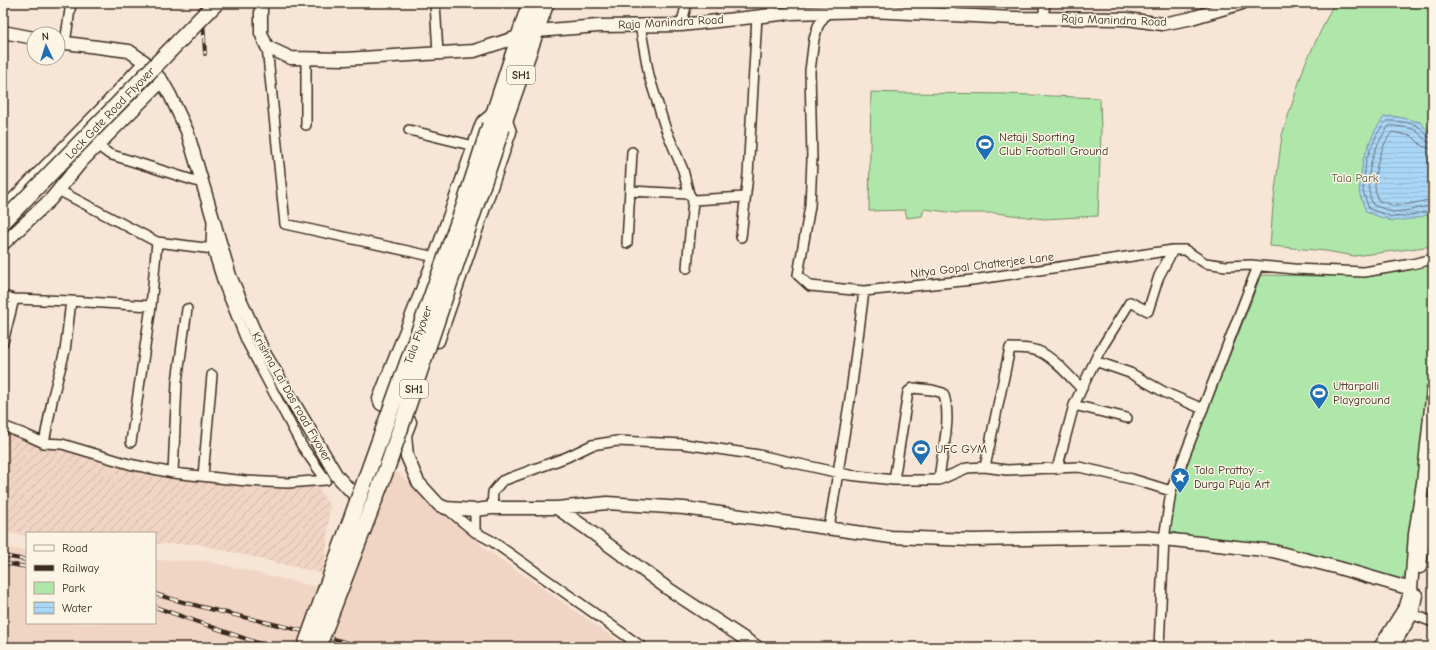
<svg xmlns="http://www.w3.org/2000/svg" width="1436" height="650" viewBox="0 0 1436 650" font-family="'Comic Neue',sans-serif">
  <defs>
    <pattern id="industrial-furrows" width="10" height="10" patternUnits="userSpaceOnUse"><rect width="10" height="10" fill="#f0d4c4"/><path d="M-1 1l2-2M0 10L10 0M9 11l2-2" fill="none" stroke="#cfb6a8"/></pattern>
    <pattern id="water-rules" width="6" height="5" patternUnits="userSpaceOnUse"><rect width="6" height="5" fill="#abd7f7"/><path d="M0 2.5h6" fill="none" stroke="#94b9d3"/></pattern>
  </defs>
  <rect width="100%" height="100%" fill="#f7e6d6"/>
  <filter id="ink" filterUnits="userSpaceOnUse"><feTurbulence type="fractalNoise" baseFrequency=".025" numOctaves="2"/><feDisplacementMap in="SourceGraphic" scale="8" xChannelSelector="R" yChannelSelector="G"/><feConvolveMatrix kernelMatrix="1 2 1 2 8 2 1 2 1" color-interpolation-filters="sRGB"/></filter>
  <g filter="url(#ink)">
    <!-- built -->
    <path fill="#f0d4c4" d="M393,469L487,550L627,647H3V547L27,551V623H155V560L206,561L344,593Z"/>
    <!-- industrial -->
    <path fill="url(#industrial-furrows)" d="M3,430L28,440L142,473L274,489L317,487L330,506L324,574L197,544H155V533H27V536L3,532Z"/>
    <!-- green -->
    <path fill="#afe7ab" stroke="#758864" d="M1334,3H1433V246L1354,256L1326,251L1270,246L1273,206L1282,135L1305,64Z
      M871,92C916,94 961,93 1005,94C1037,95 1069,97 1100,98L1101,130L1098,216L1044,219L996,213H956L924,209L922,216L907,218L905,210L869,211Z
      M1433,264V385L1410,549L1406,572L1402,580L1370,572L1190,537L1169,531L1175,491L1251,302L1260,275L1319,276L1410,269Z"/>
    <!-- water -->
    <path fill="url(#water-rules)" stroke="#7e92a0" d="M1393,116L1420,122L1430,133L1433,135V213L1413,219L1392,221L1366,212L1359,192L1363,159L1374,132L1384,117Z"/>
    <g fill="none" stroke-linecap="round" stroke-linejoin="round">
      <!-- shore -->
      <path stroke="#686f75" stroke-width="1" d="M1433,138C1425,137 1424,130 1418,126C1413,123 1393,120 1386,121L1377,134L1366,160L1363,191L1369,209L1393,217L1412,215L1433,210
        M1433,143C1423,142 1422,134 1415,130C1410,128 1394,125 1389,126C1373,147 1362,180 1373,205L1393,212L1411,210L1433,205
        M1433,149L1422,146L1412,136L1392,132C1379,149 1370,181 1378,200L1394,206L1410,204L1433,199"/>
      <!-- minor casing -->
      <g stroke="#3b2a1e" stroke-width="12">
        <path id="minor" d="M435,3L438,53
          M827,12L818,26L814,39L810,71L812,160L810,206L798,275L810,286L864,291L972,280L1173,250H1185L1205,263L1226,266L1251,265L1294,269L1364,272L1412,264L1433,259
          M772,15L773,3
          M950,15L951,3
          M1043,19L1045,3
          M640,25L649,76L665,127L683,170L689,194L693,200L687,268
          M681,25L687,3
          M65,43L71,3
          M267,47L285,224L435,257
          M306,125V58
          M409,130L474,146
          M97,145L109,154L202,183
          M58,190L157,242L213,249
          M630,191L689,194
          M693,200L745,197
          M212,223L211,245L223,283L247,342L302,446L326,480
          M741,237L748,175L757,16
          M627,243L632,152
          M3,296L14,299L71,301L151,306
          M3,342L14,299
          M1095,361L1130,373L1166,393L1203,409
          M1074,405L1127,418
          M3,426L24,434L44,443L62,444L129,464L173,473L246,481L287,483L326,480
          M131,442L151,306L157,242
          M44,443L53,396L65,351L71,301
          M985,467L1010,348C1019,348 1029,348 1038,351C1053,357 1070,377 1081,388
          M1057,469L1074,405L1099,352L1130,302L1148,311L1159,276L1173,250
          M173,473L177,382L187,309
          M203,476L212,375
          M894,480L908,392L913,388L932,390L943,393C953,417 941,455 939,480
          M446,508L475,532
          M492,508L493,492L502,481L567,457L592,445L617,441L684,444L759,455L849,475L894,480H939L967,468L984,467L1007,470L1079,467L1132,479L1171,491
          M475,510V532L492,541L642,647
          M829,528L851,392L864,291
          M1406,612L1433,622
          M1159,647L1164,539L1171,491L1258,266"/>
      </g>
      <!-- tertiary casing -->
      <g stroke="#3b2a1e" stroke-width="15">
        <path id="tertiary" d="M261,3V33L267,47L291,58L345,59L474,51L537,31L598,26L681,25L790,13L870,11L1014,18L1127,19L1162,24L1188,19L1242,3
          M3,32L34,38
          M58,42L129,51L145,62L162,81L170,95L187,131L230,276L263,351L337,476L359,500
          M3,210L103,108L145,62
          M3,244L51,199L82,161L162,81
          M438,341L510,132L505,118
          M400,411L381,404L379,399L435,257L482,123L494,113
          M410,422L405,435L407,456L418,482L439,505L446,508L475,510L492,508H557L607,503L684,508L891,537L972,540L1145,537L1273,551L1339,568L1411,589
          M557,508L583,526L667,588L757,647
          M1420,567L1427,504
          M1380,647L1406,606L1411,589L1415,534L1423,483L1433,389
          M1392,647L1412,614L1416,595"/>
      </g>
      <!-- primary casing -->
      <g stroke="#3b2a1e" stroke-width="18">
        <path id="primary" d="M490,125L530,3
          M502,128L546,3"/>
      </g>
      <!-- minor -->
      <use href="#minor" stroke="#fcf5e5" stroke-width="9"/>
      <!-- tertiary -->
      <use href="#tertiary" stroke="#fcf5e5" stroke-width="12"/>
      <!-- primary -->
      <use href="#primary" stroke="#fcf5e5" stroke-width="15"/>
      <!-- rail casing -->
      <g stroke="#3b2a1e" stroke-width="4">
        <path id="rail" d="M202,3L205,54
          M3,556L27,560
          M3,563L27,567
          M155,594C223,615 294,626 362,647
          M155,607L269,647"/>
      </g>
      <!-- rail -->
      <use href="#rail" stroke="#fcf5e5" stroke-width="2.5" stroke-dasharray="8" stroke-linecap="butt"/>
      <!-- primary-bridge casing -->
      <g stroke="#3b2a1e" stroke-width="18" stroke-linecap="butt">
        <path id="primary-bridge" d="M3,222L216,3
          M305,647L464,206L490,125
          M318,647L388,465L502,128"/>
      </g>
      <!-- primary-bridge -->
      <use href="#primary-bridge" stroke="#fcf5e5" stroke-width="15"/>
    </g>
  </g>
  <!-- icons -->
  <defs>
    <g id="stadium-pin" transform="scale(1)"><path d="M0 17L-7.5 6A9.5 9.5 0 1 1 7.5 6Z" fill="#1f6fb2" stroke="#fcf5e5"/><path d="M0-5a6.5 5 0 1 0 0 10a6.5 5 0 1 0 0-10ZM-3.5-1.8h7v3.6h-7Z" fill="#fff"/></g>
    <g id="sight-pin" transform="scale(1)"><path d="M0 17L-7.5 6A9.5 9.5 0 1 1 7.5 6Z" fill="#1f6fb2" stroke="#fcf5e5"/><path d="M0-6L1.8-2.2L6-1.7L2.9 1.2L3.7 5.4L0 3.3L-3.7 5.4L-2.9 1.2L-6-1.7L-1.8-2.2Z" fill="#fff"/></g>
  </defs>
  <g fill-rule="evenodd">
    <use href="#stadium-pin" x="985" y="144"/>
    <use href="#stadium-pin" x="1319" y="393"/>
    <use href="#stadium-pin" x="921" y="449"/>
    <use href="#sight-pin" x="1180" y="477"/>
  </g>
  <g text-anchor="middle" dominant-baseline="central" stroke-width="3" stroke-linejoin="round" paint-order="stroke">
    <!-- shield labels -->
    <g fill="#fcf5e5" stroke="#75675a" stroke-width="1">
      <rect x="507" y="66" width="28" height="18" rx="3"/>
      <rect x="400" y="380" width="28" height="18" rx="3"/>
    </g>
    <g font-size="11" font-weight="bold" fill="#3b2a1e">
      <text x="521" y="75">SH1</text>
      <text x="414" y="389">SH1</text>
    </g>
    <!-- street labels -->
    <g font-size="12" fill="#3b2a1e" stroke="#fcf5e5">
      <text transform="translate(1114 20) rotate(2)">Raja Manindra Road</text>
      <text transform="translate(671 22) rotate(-3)">Raja Manindra Road</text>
      <text transform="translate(110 113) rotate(-46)">Lock Gate Road Flyover</text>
      <text transform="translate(982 265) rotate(-7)">Nitya Gopal Chatterjee Lane</text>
      <text transform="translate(418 335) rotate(-70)">Tala Flyover</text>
      <text transform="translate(292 397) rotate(60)">Krishna Lal Das road Flyover</text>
    </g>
    <!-- poi labels -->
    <g font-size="12" fill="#3b2a1e" stroke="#fcf5e5" text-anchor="start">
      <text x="999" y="137">Netaji Sporting<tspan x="999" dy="14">Club Football Ground</tspan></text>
      <text x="1333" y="386">Uttarpalli<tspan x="1333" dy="14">Playground</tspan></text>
      <text x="935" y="449">UFC GYM</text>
      <text x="1194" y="470">Tala Prattoy -<tspan x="1194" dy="14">Durga Puja Art</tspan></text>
    </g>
    <!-- park labels -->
    <g font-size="12" fill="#585941" stroke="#fcf5e5">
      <text x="1355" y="178">Tala Park</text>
    </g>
  </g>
  <!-- margin -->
  <rect width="1436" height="650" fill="none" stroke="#fcf5e5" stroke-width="16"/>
  <rect x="8" y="8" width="1420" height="634" fill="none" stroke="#3b2a1e" stroke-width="1.5" filter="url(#ink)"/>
  <!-- legend -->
  <rect x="26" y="532" width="130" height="92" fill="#fcf5e5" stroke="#afa495"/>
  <rect x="34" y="545" width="20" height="6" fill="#fcf5e5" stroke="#afa495"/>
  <text x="62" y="552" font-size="12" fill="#3b2a1e">Road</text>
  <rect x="34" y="565" width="20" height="6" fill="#3b2a1e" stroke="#afa495"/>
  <text x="62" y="572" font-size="12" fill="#3b2a1e">Railway</text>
  <rect x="34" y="582" width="20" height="12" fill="#afe7ab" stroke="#afa495"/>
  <text x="62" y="592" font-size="12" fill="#3b2a1e">Park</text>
  <rect x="34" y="602" width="20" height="12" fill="url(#water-rules)" stroke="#afa495"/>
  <text x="62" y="612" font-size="12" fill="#3b2a1e">Water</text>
  <!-- north arrow -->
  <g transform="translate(46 46) rotate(356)"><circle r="19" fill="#fcf5e5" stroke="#afa495"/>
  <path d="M0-3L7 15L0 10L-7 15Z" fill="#1f6fb2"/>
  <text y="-6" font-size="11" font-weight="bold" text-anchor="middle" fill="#3b2a1e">N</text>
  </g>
</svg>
